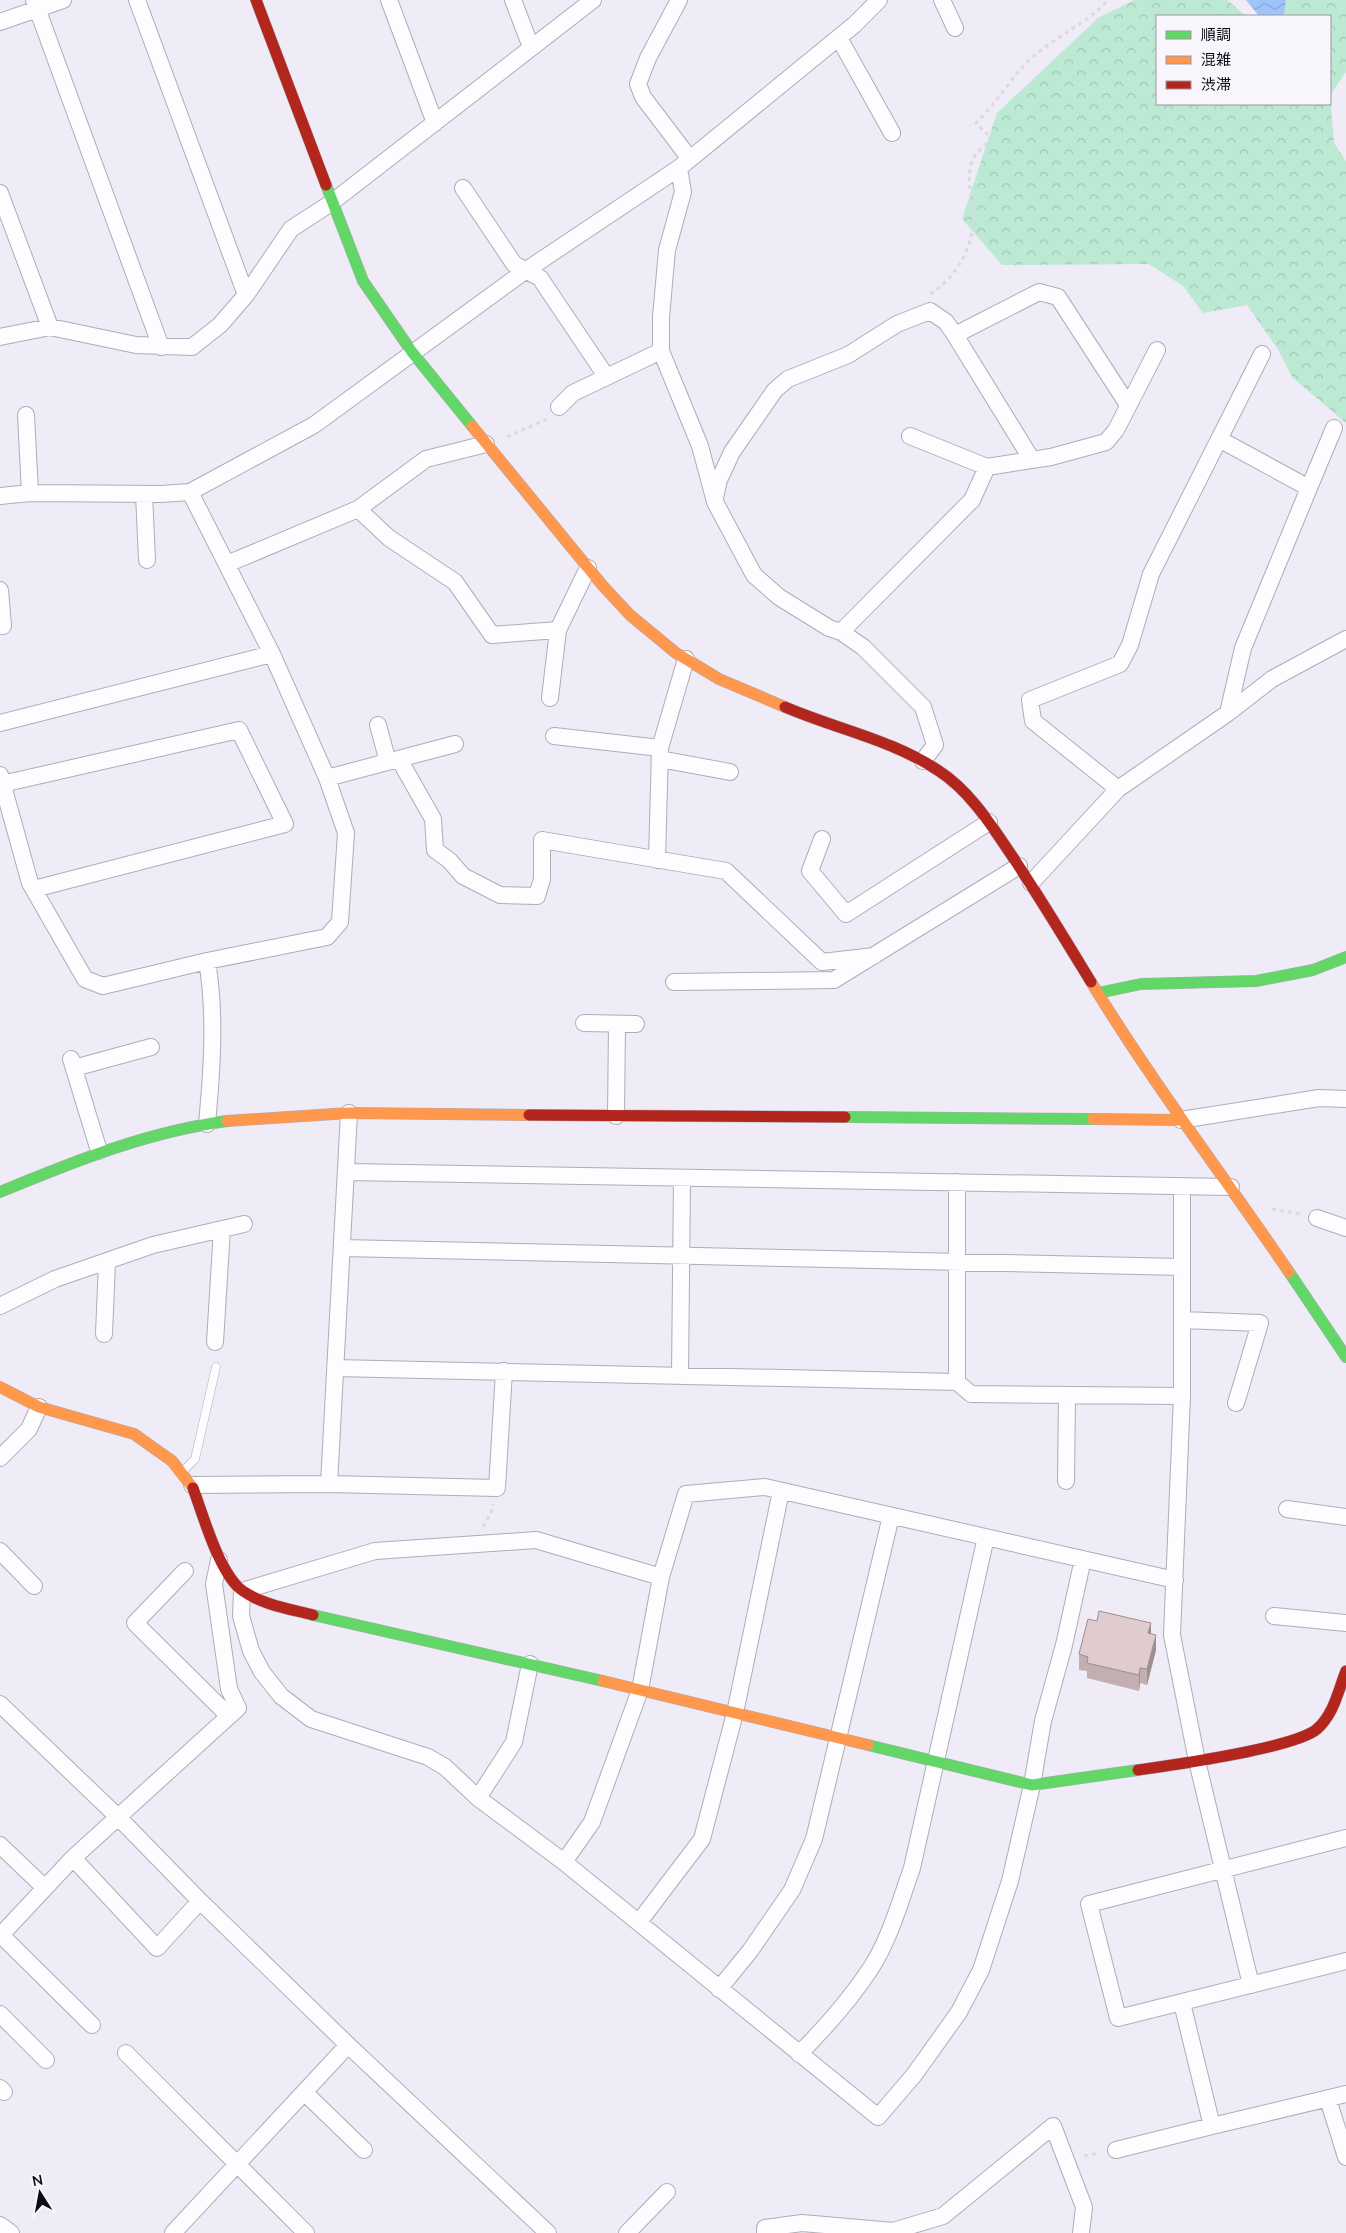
<svg xmlns="http://www.w3.org/2000/svg" width="1346" height="2233" viewBox="0 0 1346 2233" font-family="Mulish,'Noto Sans JP',sans-serif">
  <defs>
    <pattern id="forest-crowns" width="20" height="18" patternUnits="userSpaceOnUse" patternTransform="scale(1.25)"><rect width="20" height="18" fill="#bce9d4"/><path d="M2 6a3 3 0 1 1 6 0M12 15a3 3 0 1 1 6 0" fill="none" stroke="#a0c6b5"/></pattern>
    <pattern id="water-waves" width="16" height="10" patternUnits="userSpaceOnUse" patternTransform="scale(1.25)"><rect width="16" height="10" fill="#9fc4fb"/><path d="M0 5q4-4 8 0t8 0" fill="none" stroke="#88a7d6"/></pattern>
  </defs>
  <rect width="100%" height="100%" fill="#efebf7"/>
  <!-- forest -->
  <path fill="url(#forest-crowns)" d="M1134,0H1227L1246,16H1157V104H1330V16H1284L1286,0H1346V72L1330,95L1334,143L1346,161V423L1292,377L1279,351L1247,305L1203,313L1183,286L1149,264L1002,265L962,219L997,113L1098,18Z"/>
  <!-- water -->
  <path fill="url(#water-waves)" d="M1246,0H1286L1284,16H1259Z"/>
  <g fill="none" stroke-linecap="round" stroke-linejoin="round">
    <!-- lane casing -->
    <g stroke="#b0acb7" stroke-width="9">
      <path id="lane" d="M183,1471L195,1459L216,1367"/>
    </g>
    <!-- street casing -->
    <g stroke="#b0acb7" stroke-width="18">
      <path id="street" d="M34,0L161,347
        M137,0L246,295
        M389,0L435,123
        M513,0L531,47
        M679,0L648,58L638,84L643,97L690,159
        M942,0L955,28
        M0,22L63,0
        M839,38L892,133
        M679,168L683,192L667,250L661,317V351L700,446L715,502L754,575L779,597L829,628L841,632L863,647L923,707L935,745L923,761
        M463,188L514,264L540,278L606,376
        M0,193L50,327
        M955,335L1039,292L1058,297L1128,405
        M0,337L50,327L136,345L192,347L220,325L246,295L291,229L331,203L593,0
        M559,407L573,393L661,351
        M26,415L30,493
        M910,436L987,467
        M1219,439L1309,488L1243,648L1228,713
        M1309,488L1334,428
        M190,492L272,654L327,778L346,833L340,922L327,937L207,961C216,1014 212,1070 207,1124
        M144,494L147,560
        M0,496L30,493L161,494L190,492L314,425L525,271L679,168L854,25L879,0
        M715,498L719,480L732,452L775,390L788,379L848,355L897,324L930,311L946,322L955,335L1032,460
        M358,509L389,538L455,582L492,635L558,630L588,568
        M227,564L358,509L426,459L486,444
        M0,590L3,626
        M841,632L972,500L987,467L1051,457L1106,442L1116,430L1157,350
        M550,698L558,630
        M0,723L272,654
        M378,725L388,762
        M554,736L660,748L686,659
        M399,759L433,819L435,850L449,860L463,876L500,895L537,896L542,879V840L726,871L822,962L874,956
        M660,759L730,772
        M0,775L30,883L85,979L103,986L207,961
        M327,778L455,744
        M2,784L239,730L285,824L34,889
        M1118,789L1033,721L1030,700L1120,664L1130,645L1151,574L1262,354
        M822,839L810,871L846,914L989,822
        M657,860L660,748
        M1031,883L1118,789L1228,713L1272,679L1346,639
        M674,982L834,980L1019,866
        M584,1023L636,1024
        M71,1059L99,1151
        M74,1068L151,1047
        M616,1116L617,1024
        M1181,1120L1319,1098L1346,1099
        M346,1172L1231,1187
        M1182,1186V1396L1172,1635L1197,1761L1251,1985
        M1317,1218L1346,1228
        M342,1248L1182,1267
        M0,1306L55,1279L153,1245L244,1224
        M1182,1320L1260,1323L1236,1403
        M104,1334L107,1262
        M215,1342L222,1229
        M335,1368L957,1382L971,1394L1182,1396
        M680,1376L682,1178
        M957,1382V1182
        M0,1458L29,1429L39,1407
        M1066,1481L1067,1395
        M329,1484L349,1113
        M192,1485L329,1484L497,1488L504,1371
        M1287,1509L1346,1517
        M0,1551L34,1586
        M185,1571L135,1623L229,1716
        M661,1577L536,1540L375,1551L242,1591L241,1616L251,1651L262,1672L281,1696L311,1719L428,1757L445,1767L478,1798L564,1862L878,2117L914,2075L959,2012L981,1970L1010,1881L1032,1785L1043,1721L1064,1645L1083,1559
        M1274,1616L1346,1623
        M0,1704L118,1817L200,1901L348,2045L548,2233
        M478,1798L514,1742L530,1664
        M1346,1838L1089,1904L1118,2018L1346,1961
        M0,1845L44,1887
        M73,1858L157,1948L200,1901
        M564,1862L592,1822L640,1690L661,1577L686,1494L765,1487L1175,1580
        M639,1922L702,1839L735,1713L781,1491
        M1,1935L92,2025
        M0,1936L73,1858L238,1708L229,1689L214,1584L219,1560
        M719,1989L750,1951L792,1890L814,1839L891,1516
        M1182,2003L1212,2126L1346,2094
        M0,2014L46,2060
        M126,2053L306,2233
        M799,2054C826,2027 850,2000 871,1968C890,1938 900,1902 912,1868L986,1537
        M0,2088L4,2092
        M304,2092L364,2150
        M1328,2099L1346,2157
        M1116,2150L1212,2126
        M0,2225L11,2233
        M173,2233L348,2045
        M627,2233L667,2192
        M765,2233V2228L802,2223L893,2231L943,2216L1053,2126L1084,2207L1081,2233"/>
    </g>
    <!-- fast casing -->
    <g stroke="#b0acb7" stroke-width="12">
      <path id="fast" d="M326,185L363,281L412,352L472,426
        M1098,993L1141,984L1256,981L1313,970L1346,957
        M845,1117L1093,1119
        M0,1192C75,1161 147,1132 227,1121
        M1289,1272L1346,1357
        M313,1615L603,1681
        M868,1745L1032,1785L1138,1770"/>
    </g>
    <!-- slow casing -->
    <g stroke="#b0acb7" stroke-width="12">
      <path id="slow" d="M472,426L603,586L630,615L676,653L719,679L785,707
        M1091,982C1152,1082 1223,1175 1289,1272
        M1093,1119L1181,1120
        M227,1121L349,1113L529,1115
        M0,1387L39,1407L134,1434L172,1461L193,1488
        M603,1681L868,1745"/>
    </g>
    <!-- jam casing -->
    <g stroke="#b0acb7" stroke-width="12">
      <path id="jam" d="M256,0L326,185
        M785,707C836,729 893,740 939,771C967,789 988,820 1006,847C1036,891 1063,936 1091,982
        M529,1115L845,1117
        M193,1488C203,1515 220,1576 243,1591C263,1605 290,1609 313,1615
        M1138,1770C1172,1765 1295,1748 1317,1729C1334,1714 1338,1691 1346,1671"/>
    </g>
    <!-- path -->
    <path stroke="#dbdade" stroke-width="3" stroke-dasharray="4 4" stroke-linecap="butt" d="M930,294C959,276 976,242 973,208C971,194 967,180 971,165C973,154 984,146 992,139L976,123C999,101 1015,70 1040,51C1062,33 1089,22 1108,0
      M507,437L547,419
      M1272,1209L1300,1214
      M483,1527L491,1513L493,1504
      M1084,2156L1099,2153"/>
    <!-- lane -->
    <use href="#lane" stroke="#fdfcfe" stroke-width="8"/>
    <!-- street -->
    <use href="#street" stroke="#fdfcfe" stroke-width="16"/>
    <!-- fast -->
    <use href="#fast" stroke="#63d668" stroke-width="11"/>
    <!-- slow -->
    <use href="#slow" stroke="#ff974d" stroke-width="11"/>
    <!-- jam -->
    <use href="#jam" stroke="#b3261e" stroke-width="11"/>
  </g>
  <!-- wall -->
  <path fill="#c1afb1" d="M1151,1634L1156,1650L1147,1685L1140,1683L1139,1691L1087,1678V1671L1079,1670V1654Z"/>
  <!-- shaded-wall -->
  <path fill="#9d8e90" d="M1151,1623V1639L1148,1633Z
    M1156,1635V1650L1147,1685V1669Z
    M1140,1668V1683L1139,1691V1675Z"/>
  <!-- building -->
  <path fill="#e0cbce" stroke="#9d8e90" d="M1099,1611L1151,1623L1148,1633L1156,1635L1147,1669L1140,1668L1139,1675L1087,1663L1088,1657L1079,1654L1088,1619L1097,1621Z"/>
  <!-- legend -->
  <rect x="1156" y="15" width="175" height="90" fill="#f8f6fc" stroke="#9a989f"/>
  <rect x="1166" y="31" width="25" height="8" fill="#63d668" stroke="#9a989f"/>
  <text x="1201" y="40" font-size="15" fill="#0d0a13">順調</text>
  <rect x="1166" y="56" width="25" height="8" fill="#ff974d" stroke="#9a989f"/>
  <text x="1201" y="65" font-size="15" fill="#0d0a13">混雑</text>
  <rect x="1166" y="81" width="25" height="8" fill="#b3261e" stroke="#9a989f"/>
  <text x="1201" y="90" font-size="15" fill="#0d0a13">渋滞</text>
  <!-- north arrow -->
  <g transform="translate(40 2193) rotate(349)" stroke="#f8f6fc" stroke-width="4" paint-order="stroke">
  <path d="M0-4L9 19L0 12L-9 19Z" fill="#0d0a13"/>
  <text y="-8" font-size="14" font-weight="bold" text-anchor="middle" fill="#0d0a13">N</text>
  </g>
</svg>
